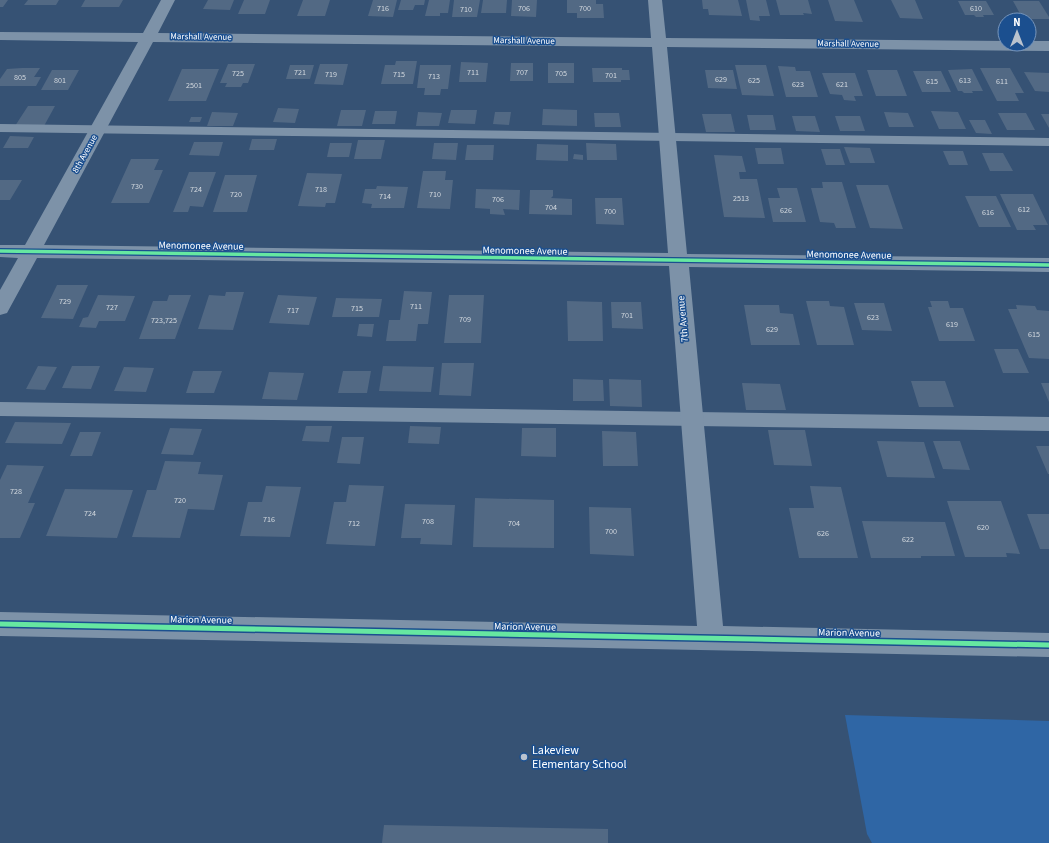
<svg xmlns="http://www.w3.org/2000/svg" width="1049" height="843" viewBox="0 0 1049 843" font-family="'Source Sans 3',sans-serif">
  <rect width="100%" height="100%" fill="#365274"/>
  <!-- green -->
  <path fill="#2f66a5" d="M845,715L1049,721V843H872L867,834Z"/>
  <!-- building -->
  <path fill="#526984" d="M0,0H8L3,7H0Z
    M28,0H59L56,5H24Z
    M85,0H123L119,7H81Z
    M208,0H234L230,10L203,9Z
    M244,0H270L265,14H238Z
    M303,0H330L325,16H297Z
    M373,0H397L393,17L368,16Z
    M401,0H425L424,5H415L413,10H398Z
    M429,0H450L448,13H440V16H425Z
    M454,0H480L477,17H452Z
    M483,0H507L506,13H481Z
    M512,0H537L536,17L511,16Z
    M567,0H596V4H603L604,18H577V13H567Z
    M702,0H738L742,16L709,15L708,9H703Z
    M746,0H766L770,16H759L760,21L750,20Z
    M776,0H808L812,14L803,13L804,15H780Z
    M828,0H854L863,22L835,21Z
    M891,0H915L923,19L900,18Z
    M958,1H986L994,15H983L984,17H976L974,15H965Z
    M1013,1H1039L1049,17V19H1023Z
    M396,61H417L413,84H381L385,65H395Z
    M461,62L488,63L486,82H459Z
    M511,63H533V81H510Z
    M548,63H574V83H548Z
    M228,64H255L248,83H243L241,87H225L227,83H220Z
    M320,64H348L343,85L314,84Z
    M290,65H314L310,79H286Z
    M420,65H451L448,89H441L440,95H424L425,88H417Z
    M735,65H766L774,96L742,95Z
    M778,66L795,67L796,71H810L818,97H786Z
    M22,68H40L34,77H41L36,86H0V79L7,69Z
    M592,68H622V70H629L630,80H621V82H593Z
    M980,68H1010L1024,93H1015L1019,101H997Z
    M182,69H219L206,101H168Z
    M972,69L983,91H972L973,93H964L962,91H958L948,70Z
    M52,70H79L68,90H41Z
    M705,70H733L737,89L708,88Z
    M867,70H897L907,96H876Z
    M913,71H941L951,92H922Z
    M1024,72L1049,73V92L1035,91Z
    M822,73H855L863,96H854L856,101L844,100L842,95L830,94Z
    M28,106H55L44,126H15Z
    M278,108L299,109L295,123L273,122Z
    M543,109L577,110V126L542,125Z
    M341,110H366L362,126H337Z
    M451,110H477L475,124L448,123Z
    M375,111H397L395,124H372Z
    M931,111L958,112L966,129H939Z
    M212,112L238,113L233,126H207Z
    M418,112L442,113L439,126H416Z
    M495,112H511L509,125L493,124Z
    M884,112L908,113L914,127H889Z
    M594,113H619L621,127H595Z
    M998,113H1026L1035,130H1007Z
    M702,114H731L735,132H706Z
    M1041,114H1049V128Z
    M747,115H773L776,130H750Z
    M792,116H815L820,132L796,131Z
    M835,116H860L865,131H840Z
    M191,117H202L200,122H189Z
    M969,120H985L992,134L976,133Z
    M10,136L34,137L28,148H3Z
    M252,139H277L274,150H249Z
    M358,140H385L381,159H354Z
    M194,142H223L219,156L189,155Z
    M330,143H352L349,157H327Z
    M434,143H458L456,160L432,159Z
    M586,143L616,144L617,160H587Z
    M537,144L568,145V161L536,160Z
    M467,145H494L493,160H465Z
    M844,147L870,148L875,163H850Z
    M755,148H781L784,164H758Z
    M821,149H840L845,165H826Z
    M943,151H963L968,165H949Z
    M982,153H1003L1013,171H990Z
    M574,154L583,155V160L573,159Z
    M714,155L742,156L746,172H739L740,179H757L765,218L724,217Z
    M131,159H159L154,170H163L149,203H111Z
    M423,171H446L445,180H453L450,209L417,208Z
    M189,172H216L203,207L190,206L188,212H173Z
    M307,173L342,174L335,203H326L325,207L298,206Z
    M225,175H257L247,212H213Z
    M0,180H22L10,200H0Z
    M822,182H842L856,228H836L834,223L820,222L811,188H823Z
    M856,185H888L903,229L870,228Z
    M377,186L408,187L404,208H371L372,204L362,203L365,189H376Z
    M777,188H797L806,222H773L768,198H780Z
    M476,189L520,190L519,210L503,209L505,215L490,214V209L475,208Z
    M530,190H553V196L551,198L572,199V215L529,214Z
    M1000,194H1033L1048,225H1033L1036,230H1017Z
    M965,196H996L1011,227H979Z
    M595,198H622L624,225L596,224Z
    M57,285H88L73,319L41,318Z
    M404,291L432,292L428,324H418L416,341H386L389,320H400Z
    M226,292H244L233,330L198,329L209,295L225,296Z
    M98,295L135,296L125,321H99L96,328L79,327L83,318L88,317Z
    M169,295H191L175,339H139L153,301H167Z
    M278,295L317,297L309,325L269,323Z
    M449,295H484L481,343H444Z
    M336,298L382,299L379,317H332Z
    M567,301L602,302L603,341H568Z
    M806,301H829L830,306L844,307L854,345H817Z
    M930,301H948L950,308H963L975,341H939L928,307H932Z
    M611,302H641L643,329L612,328Z
    M854,303H884L892,331L862,330Z
    M744,305H779L780,313L793,314L800,345H751Z
    M1016,305L1035,306L1037,310L1049,311V359L1029,358L1008,309H1017Z
    M359,324H374L372,337L357,336Z
    M994,349H1018L1029,373H1003Z
    M442,363H474L471,396L439,395Z
    M38,366L57,367L45,390L26,389Z
    M72,366H100L91,389L62,388Z
    M383,366L434,367L431,392L379,391Z
    M124,367L154,368L146,392L114,391Z
    M193,371H222L214,393H186Z
    M343,371H371L367,393H338Z
    M269,372L304,373L297,400L262,399Z
    M573,379L603,380L604,401H573Z
    M609,379L641,380L642,407L610,406Z
    M911,381H945L954,407H919Z
    M742,383L780,384L786,410H746Z
    M1041,383H1049V402Z
    M15,422L71,423L62,444L5,443Z
    M306,426H332L329,442L302,441Z
    M410,426L441,427L439,444L408,443Z
    M170,428L202,429L193,455L161,454Z
    M522,428H556V457L521,456Z
    M768,430H805L812,466L774,465Z
    M602,431L636,432L638,466H603Z
    M80,432H101L92,456H70Z
    M342,437H364L360,464L337,463Z
    M877,441L924,442L935,478L887,477Z
    M933,441H960L970,470L943,469Z
    M1036,446H1049V474H1048Z
    M165,461L201,462L198,474L223,475L214,510L188,509L180,538L132,537L147,490H156Z
    M7,465L44,466L28,503H35L20,538H0V480Z
    M349,485L384,486L375,546L326,544L334,502H346Z
    M266,486L301,487L290,537L240,536L248,502H262Z
    M810,486L841,487L858,558H799L789,508H814Z
    M65,489L133,490L117,538L46,536Z
    M475,498L554,500V548L473,547Z
    M947,501H1001L1020,554L1006,553L1007,557H965Z
    M405,504L455,505L452,545L420,544L421,538H401Z
    M589,507L631,508L634,556L590,554Z
    M1027,514H1049V549H1040Z
    M862,521L945,522L955,556H921V558H871Z
    M384,825L608,829V843H382Z"/>
  <g fill="none" stroke-linecap="round" stroke-linejoin="round">
    <!-- lane -->
    <path fill="#7d92a8" fill-rule="evenodd" d="M0,124L1049,138V146L0,132Z
      M0,402L1049,417V431L0,416Z"/>
    <!-- street -->
    <path fill="#7d92a8" fill-rule="evenodd" d="M161,0H175L158,33L651,38L648,0H662L666,38L1005,41V44H1029V41H1049V51L667,47L687,254L1049,258V272L689,267L723,626L1049,633V657L0,636V612L697,626L669,266L37,258L7,313L0,315V290L18,258L0,257V245H25L138,42L0,40V32L143,33ZM153,42L652,47L668,253L44,245Z"/>
    <!-- cycleway-far1 casing -->
    <g stroke="#1b4f8f" stroke-width="6">
      <path id="cycleway-far1" d="M0,251L1049,265"/>
    </g>
    <!-- cycleway casing -->
    <g stroke="#1b4f8f" stroke-width="8">
      <path id="cycleway" d="M0,624L1049,645"/>
    </g>
    <!-- cycleway-far1 -->
    <use href="#cycleway-far1" stroke="#66e7a1" stroke-width="3.5"/>
    <!-- cycleway -->
    <use href="#cycleway" stroke="#66e7a1" stroke-width="5"/>
  </g>
  <!-- markers -->
  <circle fill="#b9c2ce" stroke="#1b4f8f" stroke-width="1.5" cx="524" cy="757" r="4"/>
  <g text-anchor="middle" dominant-baseline="central" stroke-width="3" stroke-linejoin="round" paint-order="stroke">
    <!-- number labels -->
    <g font-size="8" fill="#d4dae0">
      <text x="383" y="8">716</text>
      <text x="524" y="8">706</text>
      <text x="585" y="8">700</text>
      <text x="976" y="8">610</text>
      <text x="466" y="9">710</text>
      <text x="300" y="72">721</text>
      <text x="473" y="72">711</text>
      <text x="522" y="72">707</text>
      <text x="238" y="73">725</text>
      <text x="561" y="73">705</text>
      <text x="331" y="74">719</text>
      <text x="399" y="74">715</text>
      <text x="611" y="75">701</text>
      <text x="434" y="76">713</text>
      <text x="20" y="77">805</text>
      <text x="721" y="79">629</text>
      <text x="60" y="80">801</text>
      <text x="754" y="80">625</text>
      <text x="965" y="80">613</text>
      <text x="932" y="81">615</text>
      <text x="1002" y="81">611</text>
      <text x="798" y="84">623</text>
      <text x="842" y="84">621</text>
      <text x="194" y="85">2501</text>
      <text x="137" y="186">730</text>
      <text x="196" y="189">724</text>
      <text x="321" y="189">718</text>
      <text x="236" y="194">720</text>
      <text x="435" y="194">710</text>
      <text x="385" y="196">714</text>
      <text x="741" y="198">2513</text>
      <text x="498" y="199">706</text>
      <text x="551" y="207">704</text>
      <text x="1024" y="209">612</text>
      <text x="786" y="210">626</text>
      <text x="610" y="211">700</text>
      <text x="988" y="212">616</text>
      <text x="65" y="301">729</text>
      <text x="416" y="306">711</text>
      <text x="112" y="307">727</text>
      <text x="357" y="308">715</text>
      <text x="293" y="310">717</text>
      <text x="627" y="315">701</text>
      <text x="873" y="317">623</text>
      <text x="465" y="319">709</text>
      <text x="164" y="320">723,725</text>
      <text x="952" y="324">619</text>
      <text x="772" y="329">629</text>
      <text x="1034" y="334">615</text>
      <text x="16" y="491">728</text>
      <text x="180" y="500">720</text>
      <text x="90" y="513">724</text>
      <text x="269" y="519">716</text>
      <text x="428" y="521">708</text>
      <text x="354" y="523">712</text>
      <text x="514" y="523">704</text>
      <text x="983" y="527">620</text>
      <text x="611" y="531">700</text>
      <text x="823" y="533">626</text>
      <text x="908" y="539">622</text>
    </g>
    <!-- far-street labels -->
    <g font-size="9" fill="#fff" stroke="#1b4f8f">
      <text transform="translate(201 37) rotate(1)">Marshall Avenue</text>
      <text transform="translate(524 41) rotate(1)">Marshall Avenue</text>
      <text transform="translate(848 44) rotate(1)">Marshall Avenue</text>
      <text transform="translate(85 154) rotate(-61)">8th Avenue</text>
    </g>
    <!-- street labels -->
    <g font-size="10" fill="#fff" stroke="#1b4f8f">
      <text transform="translate(201 246) rotate(1)">Menomonee Avenue</text>
      <text transform="translate(525 251) rotate(1)">Menomonee Avenue</text>
      <text transform="translate(849 255) rotate(1)">Menomonee Avenue</text>
      <text transform="translate(683 319) rotate(-95)">7th Avenue</text>
      <text transform="translate(201 620) rotate(1)">Marion Avenue</text>
      <text transform="translate(525 627) rotate(1)">Marion Avenue</text>
      <text transform="translate(849 633) rotate(1)">Marion Avenue</text>
    </g>
    <!-- near-poi labels -->
    <g font-size="12" fill="#fff" stroke="#1b4f8f" text-anchor="start">
      <text x="532" y="750">Lakeview<tspan x="532" dy="14">Elementary School</tspan></text>
    </g>
  </g>
  <!-- north arrow -->
  <g transform="translate(1017 32)"><circle r="19" fill="#1b4f8f" stroke="#7695bc"/>
  <path d="M0-3L7 15L0 10L-7 15Z" fill="#b9c2ce"/>
  <text y="-6" font-size="11" font-weight="bold" text-anchor="middle" fill="#ffffff">N</text>
  </g>
</svg>
